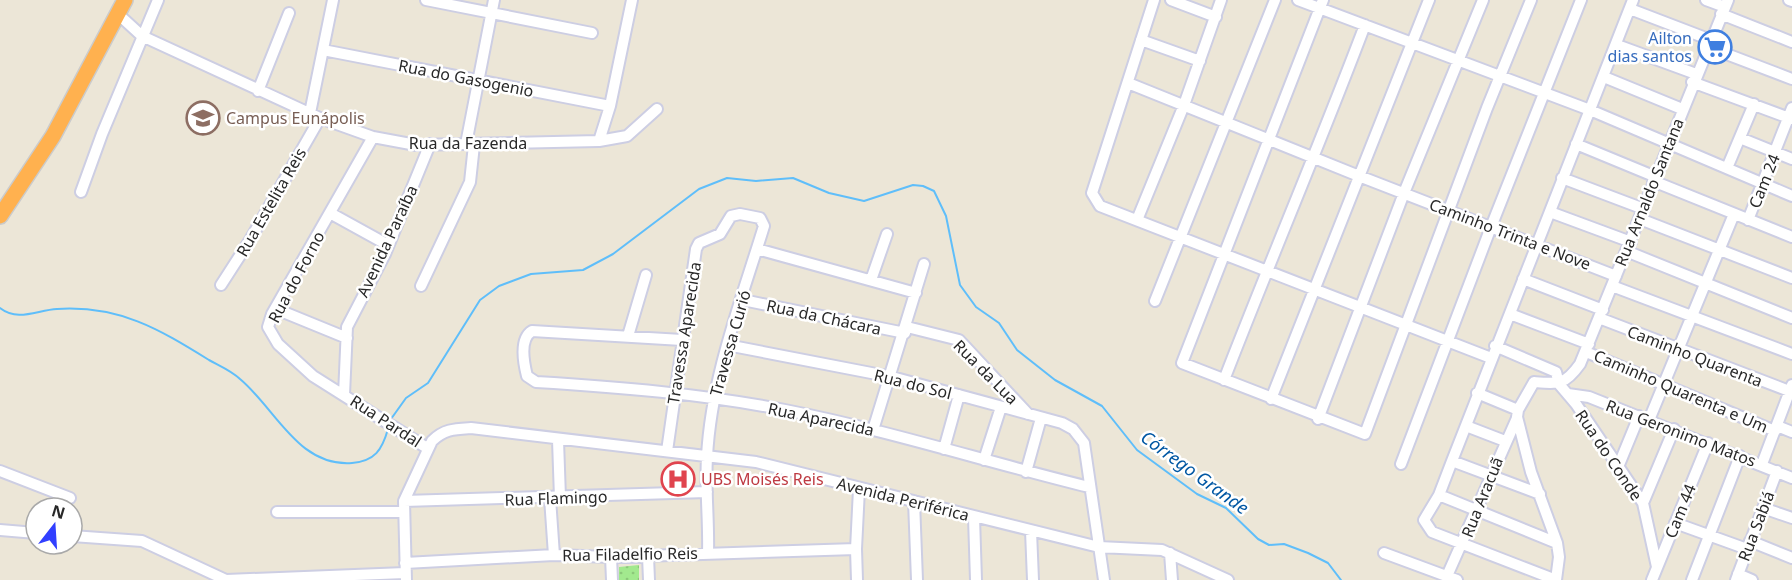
<svg xmlns="http://www.w3.org/2000/svg" width="1792" height="580" viewBox="0 0 1792 580" font-family="'Noto Sans',sans-serif">
  <defs>
    <pattern id="park-dots" width="8" height="8" patternUnits="userSpaceOnUse" patternTransform="scale(1.5)"><rect width="8" height="8" fill="#a2e98e"/><path d="M2 2h.1M6 6h.1" fill="none" stroke="#8cc87a" stroke-width="1.8" stroke-linecap="round"/></pattern>
  </defs>
  <rect width="100%" height="100%" fill="#ece6d7"/>
  <!-- park -->
  <path fill="url(#park-dots)" d="M639,565V580H619V567Z"/>
  <g fill="none" stroke-linecap="round" stroke-linejoin="round">
    <!-- stream -->
    <path stroke="#5fbefa" stroke-width="2" d="M0,308C18,322 37,310 57,309C119,305 159,329 209,360C220,366 232,371 240,379C276,409 298,467 352,463C375,461 382,450 388,429
      M391,419L406,398L428,383L480,300L499,286L531,274L583,270L613,254L699,189L727,178L756,181L793,178L829,193L864,201L913,185L923,186L934,191L946,216L960,285L976,307L999,323L1017,350L1055,380L1102,406L1137,450L1197,494L1226,508L1258,539L1269,545L1284,544L1308,553L1328,563L1341,580"/>
    <!-- minor casing -->
    <g stroke="#cdcee3" stroke-width="14">
      <path id="minor" d="M426,0L592,33
        M1154,0L1092,193L1100,206L1491,358
        M1171,0L1216,17
        M1298,0L1590,110L1792,196
        M1323,0L1182,363L1365,434L1487,108L1531,0
        M1706,0L1725,7
        M1789,0L1792,1
        M1630,9L1711,40
        M118,14L142,36L320,118L373,137L416,145L599,141L627,136L657,109
        M1721,14L1792,42
        M1141,40L1200,61
        M1617,45L1696,74
        M1708,47L1792,79
        M323,50L610,106
        M1604,77L1682,109
        M1692,82L1792,119
        M1128,83L1359,176L1616,276
        M258,91L289,13
        M310,113L333,0
        M373,137L272,314L268,327L278,344L313,376L427,448
        M1740,138L1792,159
        M599,141L610,106L632,0
        M466,144L494,0
        M1576,144L1656,177
        M1727,168L1754,104
        M1562,178L1644,209
        M1653,181L1792,237
        M81,192L102,134L158,0
        M1550,212L1631,242
        M330,213L388,245
        M1640,219L1792,278
        M1137,220L1184,105L1221,0
        M1748,220L1792,108
        M757,249L916,293
        M1626,251L1792,318
        M1523,279L1603,310
        M871,280L887,234
        M221,285L250,240L320,118
        M421,286L470,182L474,145
        M1612,286L1792,354
        M743,300L905,333
        M1155,301L1275,0
        M276,309L347,338
        M1510,314L1589,344
        M1599,318L1792,392
        M907,327L959,340L1028,414
        M628,336L646,275
        M682,340L532,331C519,339 524,364 527,376L536,382C619,387 703,394 785,410C887,430 987,462 1089,487
        M727,345L892,377L1062,423L1073,429L1084,443L1104,580
        M1495,346L1556,372L1559,384L1576,404L1643,503L1657,567
        M1586,352L1775,431
        M1224,380C1270,261 1320,144 1365,25
        M1477,393L1518,410
        M1568,394L1589,397L1792,478
        M344,395L347,327L385,254L430,144
        M1271,399L1429,0
        M1318,419L1404,193L1483,0
        M1649,420L1734,214
        M1466,426L1505,441
        M1777,426L1792,432
        M873,430L924,264
        M558,440L560,498
        M944,449L959,395
        M667,451L696,249L699,243L720,234L731,216L740,214L760,218L764,226C741,301 711,378 707,457C705,489 709,521 708,553
        M984,460L1001,407
        M1452,461L1540,494
        M1401,464L1491,227L1581,0
        M1762,464L1792,385
        M1618,467L1639,416
        M0,471L70,498
        M1026,472L1041,418
        M1439,495L1557,543
        M550,498L554,555
        M404,501L707,492
        M914,501L917,580
        M1643,503L1674,429
        M1763,508L1792,518
        M277,512H404
        M974,517L976,580
        M1675,523L1747,549
        M0,530L36,533
        M1031,531L1033,580
        M72,536L142,541L226,580L405,573
        M1750,541L1792,558
        M1170,553L1172,580
        M1384,553L1457,580
        M648,556L649,580
        M611,557L612,580
        M405,563L554,555L611,557L856,549
        M1738,574L1752,580
        M1447,576L1517,418
        M406,580L404,501L432,441C444,429 455,429 471,428L756,462L1099,547L1162,550L1228,580
        M857,580L856,549L859,489
        M1556,580L1432,532L1424,520L1439,495L1452,461L1633,0
        M1556,580L1559,557L1557,543L1531,472L1517,417L1518,410L1534,382C1559,384 1565,385 1580,364L1728,0
        M1652,580L1708,443
        M1692,580L1740,456
        M1736,580L1777,471"/>
    </g>
    <!-- highway casing -->
    <g stroke="#cbcbcb" stroke-width="18">
      <path id="highway" d="M0,216L53,136L125,0"/>
    </g>
    <!-- minor -->
    <use href="#minor" stroke="#fff" stroke-width="10"/>
    <!-- highway -->
    <use href="#highway" stroke="#ffb14f" stroke-width="15"/>
  </g>
  <!-- icons -->
  <defs>
    <g id="supermarket-ring" transform="scale(1.725)"><circle r="9.5" fill="#fff" stroke="#3f7fe0" stroke-width="1.5"/><path d="M-6-5.5h2.5l.6 2H6L4.5 2H-2.5L-4.4-4H-6ZM-1.5 3.2a1.3 1.3 0 1 0 .1 0ZM3 3.2a1.3 1.3 0 1 0 .1 0Z" fill="#3f7fe0"/></g>
    <g id="university-ring" transform="scale(1.725)"><circle r="9.5" fill="#fff" stroke="#8d6e63" stroke-width="1.5"/><path d="M0-5L7-2L0 1L-7-2ZM-4 1L0 2.5L4 1V4Q0 6-4 4Z" fill="#8d6e63"/></g>
    <g id="hospital-ring" transform="scale(1.725)"><circle r="9.5" fill="#fff" stroke="#e0444e" stroke-width="1.5"/><path d="M-5-5h3v3.5h4V-5h3V5h-3V1.5h-4V5h-3Z" fill="#e0444e"/></g>
  </defs>
  <g fill-rule="evenodd">
    <use href="#supermarket-ring" x="1715" y="47"/>
    <use href="#university-ring" x="203" y="118"/>
    <use href="#hospital-ring" x="678" y="479"/>
  </g>
  <g text-anchor="middle" dominant-baseline="central" stroke-width="5" stroke-linejoin="round" paint-order="stroke">
    <!-- shop labels -->
    <g font-size="16" fill="#366cbe" stroke="#fff" text-anchor="end">
      <text x="1692" y="38">Ailton<tspan x="1692" dy="18">dias santos</tspan></text>
    </g>
    <!-- street labels -->
    <g font-size="16" fill="#282828" stroke="#fff">
      <text transform="translate(466 78) rotate(11)">Rua do Gasogenio</text>
      <text x="468" y="143">Rua da Fazenda</text>
      <text transform="translate(1764 181) rotate(-68)">Cam 24</text>
      <text transform="translate(1649 192) rotate(-68)">Rua Arnaldo Santana</text>
      <text transform="translate(271 202) rotate(-60)">Rua Estelita Reis</text>
      <text transform="translate(1510 234) rotate(21)">Caminho Trinta e Nove</text>
      <text transform="translate(387 241) rotate(-65)">Avenida Paraíba</text>
      <text transform="translate(296 277) rotate(-62)">Rua do Forno</text>
      <text transform="translate(824 317) rotate(12)">Rua da Chácara</text>
      <text transform="translate(684 333) rotate(-81)">Travessa Aparecida</text>
      <text transform="translate(730 343) rotate(-74)">Travessa Curió</text>
      <text transform="translate(1695 356) rotate(21)">Caminho Quarenta</text>
      <text transform="translate(986 372) rotate(45)">Rua da Lua</text>
      <text transform="translate(913 384) rotate(14)">Rua do Sol</text>
      <text transform="translate(1681 391) rotate(23)">Caminho Quarenta e Um</text>
      <text transform="translate(821 419) rotate(12)">Rua Aparecida</text>
      <text transform="translate(386 421) rotate(33)">Rua Pardal</text>
      <text transform="translate(1681 433) rotate(21)">Rua Geronimo Matos</text>
      <text transform="translate(1609 455) rotate(56)">Rua do Conde</text>
      <text transform="translate(1482 497) rotate(-68)">Rua Aracuã</text>
      <text transform="translate(556 498) rotate(-2)">Rua Flamingo</text>
      <text transform="translate(903 499) rotate(14)">Avenida Periférica</text>
      <text transform="translate(1680 511) rotate(-68)">Cam 44</text>
      <text transform="translate(1756 526) rotate(-69)">Rua Sabiá</text>
      <text transform="translate(630 554) rotate(-1)">Rua Filadelfio Reis</text>
    </g>
    <!-- education labels -->
    <g font-size="16" fill="#785e54" stroke="#fff" text-anchor="start">
      <text x="226" y="118">Campus Eunápolis</text>
    </g>
    <!-- health labels -->
    <g font-size="16" fill="#be3a42" stroke="#fff" text-anchor="start">
      <text x="701" y="479">UBS Moisés Reis</text>
    </g>
    <!-- water labels -->
    <g font-size="18" font-style="italic" fill="#0157a3" stroke="#fff">
      <text transform="translate(1195 472) rotate(36)">Córrego Grande</text>
    </g>
  </g>
  <!-- north arrow -->
  <g transform="translate(54 526) rotate(17)"><circle r="28" fill="#ffffff" stroke="#a9a9a9" stroke-width="1.5"/>
  <path d="M0-4.5L10 22L0 15L-10 22Z" fill="#313fff"/>
  <text y="-9" font-size="16" font-weight="bold" text-anchor="middle" fill="#282828">N</text>
  </g>
</svg>
